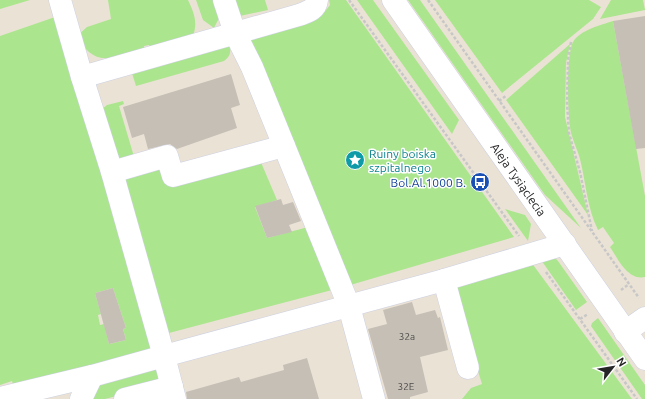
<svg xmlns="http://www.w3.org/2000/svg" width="645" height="399" viewBox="0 0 645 399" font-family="Ubuntu,sans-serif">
  <rect width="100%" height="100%" fill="#ebe2d6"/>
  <!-- green -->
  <path fill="#abe68e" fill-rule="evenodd" d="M0,0H30L0,9Z
    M108,0H188C194,13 198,22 193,36L150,48L149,45L144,46V50C115,58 94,69 77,36L87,27L111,19Z
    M196,0H220L221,14L214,28L203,20Z
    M229,0H265L268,10L235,17Z
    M329,0H346L514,237L347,286L248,39L322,15L330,5Z
    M357,0H373L459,120L452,134Z
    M408,0H420L581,228L545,195Z
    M435,0H589L601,7L593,19L502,93Z
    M611,0H643L645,10L600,19Z
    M58,16L156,353L14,387L12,381L0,385V36ZM113,288L126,328L123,329L126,340L109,344L104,324L100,325L98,315L101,314L95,293Z
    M613,21L645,196V277C628,281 618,259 610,247L614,243L603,227L598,230C587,208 586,183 580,159C578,151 574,144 572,136C567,122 566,54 573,42C580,30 601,25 613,21Z
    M570,44L566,63L565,117L588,215L506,100Z
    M227,45L230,47C231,54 229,57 224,61L136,86L131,70Z
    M123,101L124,104L119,106L135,160L119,165L101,110L107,105Z
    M260,160L277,200L255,207L267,238L312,226L332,290L169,333L120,174L163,162L170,182Z
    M505,209L525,215L531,224L528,241Z
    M539,257L556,259L558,261L587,302L576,310Z
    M531,262L632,399H462L471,388L482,384L469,342L455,283Z
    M598,318L645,385V399H642L591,326L592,323Z
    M155,362L162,384L105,399H89L97,379Z"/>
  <!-- building -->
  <path fill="#c5bfb6" d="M645,16V148L636,149L613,21Z
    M231,74L240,105L231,108L237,128L177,149L170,144L148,149L144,134L132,138L123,107Z
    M281,199L283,205L293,202L301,221L289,225L292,232L267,238L255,206Z
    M113,288L126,328L123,329L126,340L109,344L95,293Z
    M412,302L416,315L435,310L438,318L440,317L448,350L420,357L428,392L410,397V399H388L368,329L387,324L383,310Z
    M307,358L319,399H187L186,392L239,377L241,382L284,370L283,365Z"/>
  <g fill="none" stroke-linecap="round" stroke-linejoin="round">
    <!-- minor casing -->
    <g stroke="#ccd0e1" stroke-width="23">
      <g id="minor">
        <path d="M60,0L82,77L112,172L164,356L444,280L565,244"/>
        <path d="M224,0L235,33L252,67L349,306L374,399"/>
        <path id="s1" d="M393,0L645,359"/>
        <path d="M82,77L299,15C307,12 316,10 317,0"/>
        <path d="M112,172L167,156L173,176L284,146"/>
        <path d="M444,280L468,368"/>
        <path d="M625,332L645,318"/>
        <path d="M0,398L92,376L164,356L175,399"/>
        <path d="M81,399L92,376"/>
        <path d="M125,399L172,387"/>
      </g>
    </g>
    <!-- path -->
    <path stroke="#c7c7c7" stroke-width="2.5" stroke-dasharray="3 2" stroke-linecap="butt" d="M349,0L519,236
      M428,0L639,298
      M571,42L568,60L567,103L569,133L580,172L592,231
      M499,101L507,95
      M546,272L637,399
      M621,290L629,284
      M580,319L588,314"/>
    <!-- minor -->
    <use href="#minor" stroke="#fff" stroke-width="22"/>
  </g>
  <!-- icons -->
  <defs>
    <g id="sight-disc" transform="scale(1)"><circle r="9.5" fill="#0f9aa8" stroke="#fff"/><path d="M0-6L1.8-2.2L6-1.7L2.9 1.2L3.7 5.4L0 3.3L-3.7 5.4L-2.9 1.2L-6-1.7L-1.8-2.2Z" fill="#fff"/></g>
    <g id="bus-disc" transform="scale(1)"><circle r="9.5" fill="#1a4fb4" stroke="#fff"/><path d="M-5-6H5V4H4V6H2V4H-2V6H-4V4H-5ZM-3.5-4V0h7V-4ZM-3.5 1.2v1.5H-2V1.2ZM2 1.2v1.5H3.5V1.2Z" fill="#fff"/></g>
  </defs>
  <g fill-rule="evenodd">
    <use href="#sight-disc" x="355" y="160"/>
    <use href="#bus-disc" x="480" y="182"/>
  </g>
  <g text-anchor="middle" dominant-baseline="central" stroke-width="3" stroke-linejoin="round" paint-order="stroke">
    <!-- number labels -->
    <g font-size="10" fill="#4e4c4a">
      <text x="407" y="336">32a</text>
      <text x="406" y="386">32E</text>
    </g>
    <!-- culture labels -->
    <g font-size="12" fill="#0d838f" stroke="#fff" text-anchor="start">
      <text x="369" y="153">Ruiny boiska<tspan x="369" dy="14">szpitalnego</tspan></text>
    </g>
    <!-- street labels -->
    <g font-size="12" fill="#262626" stroke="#fff">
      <text stroke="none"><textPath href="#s1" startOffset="219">Aleja Tysiąclecia</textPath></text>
    </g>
    <!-- transit labels -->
    <g font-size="12" fill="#164399" stroke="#fff" text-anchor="end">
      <text x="466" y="182">Bol.Al.1000 B.</text>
    </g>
  </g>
  <!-- north arrow -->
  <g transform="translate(613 367) rotate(59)" stroke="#ffffff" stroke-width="3" paint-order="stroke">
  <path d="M0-3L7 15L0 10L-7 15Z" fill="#262626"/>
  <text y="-6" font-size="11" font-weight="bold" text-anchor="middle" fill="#262626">N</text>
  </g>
</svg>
